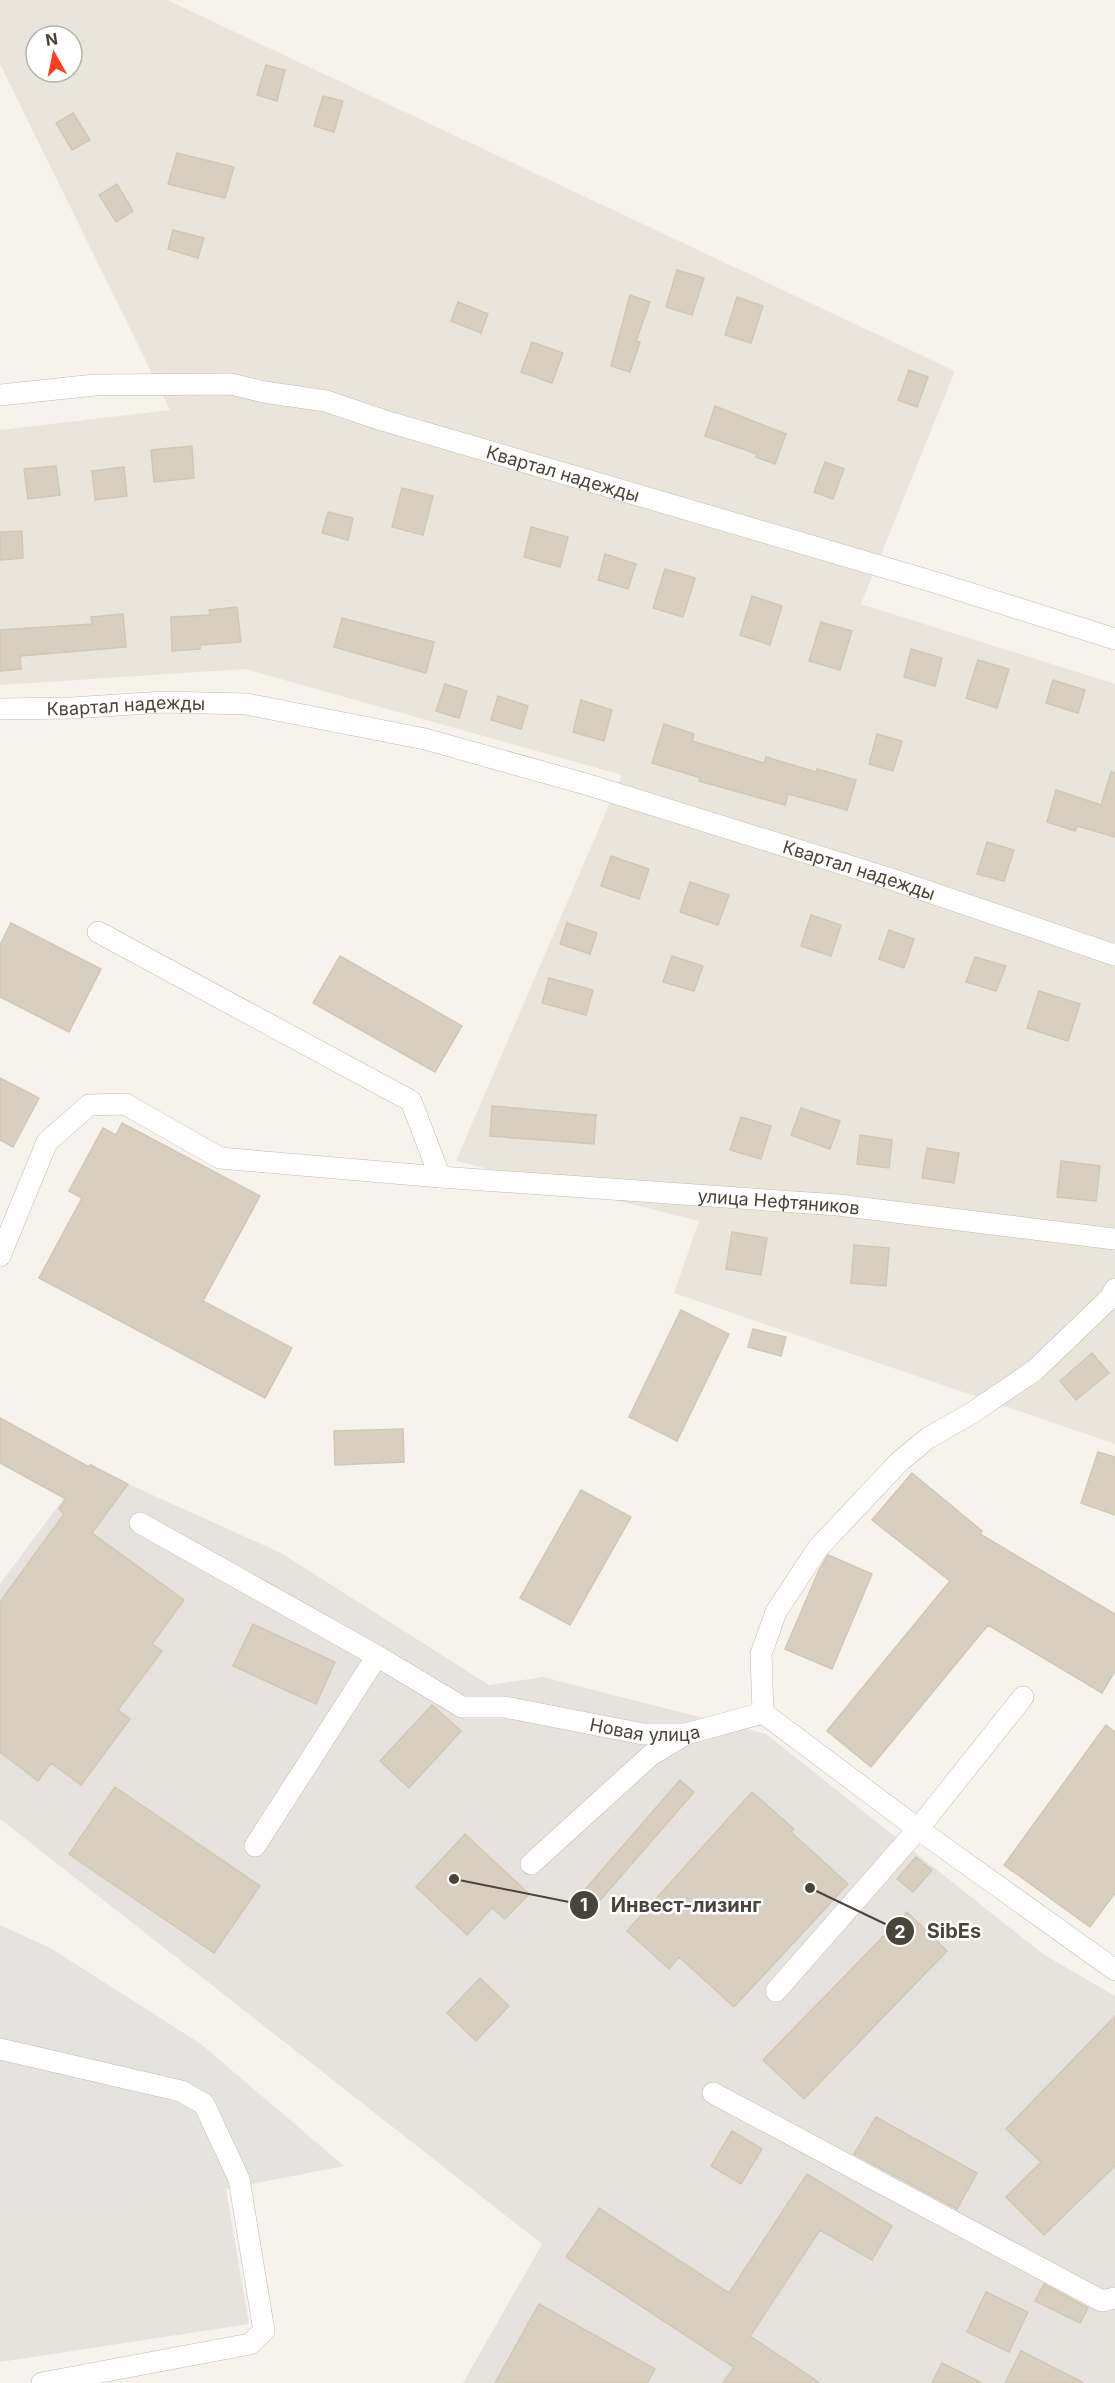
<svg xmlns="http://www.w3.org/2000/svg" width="1115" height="2383" viewBox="0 0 1115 2383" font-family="Inter,sans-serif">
  <rect width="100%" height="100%" fill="#f6f3ec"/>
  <!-- residential -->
  <path fill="#eae5da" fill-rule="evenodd" d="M0,0H167L955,371L861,604L1115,684V1444L674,1293L699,1221L456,1161L622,775L245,669L0,685V430L170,410L0,64ZM36,36H72V72H36Z"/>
  <!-- industrial -->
  <path fill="#e6e2dd" d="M90,1463L128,1484L281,1553L489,1685L543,1677L766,1734L1043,1954L1115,1996V2383H463L542,2244L0,1819V1584Z
    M226,2189L249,2324L0,2362V2216Z"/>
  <!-- parking -->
  <path fill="#e5e3e0" d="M0,1925L52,1949L201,2044L344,2166L226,2189L0,2216Z"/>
  <!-- building -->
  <path fill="#d8cfc1" stroke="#d3c7b4" stroke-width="1.5" d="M266,65L285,70L277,101L257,95Z
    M323,96L343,101L334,132L314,126Z
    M73,113L90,140L72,150L56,123Z
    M177,153L234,167L225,198L168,184Z
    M117,184L133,211L116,222L99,195Z
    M173,230L204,238L198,258L168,249Z
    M677,270L704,278L692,315L666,307Z
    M630,295L650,302L636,341L640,342L630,372L611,366Z
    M737,297L763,306L751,343L725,335Z
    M458,302L488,314L481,333L451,321Z
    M532,342L563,353L552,383L521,372Z
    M909,370L928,377L917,407L898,400Z
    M715,406L786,434L775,464L756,457L757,454L705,436Z
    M192,446L194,478L154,482L151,450Z
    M825,462L844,469L833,499L814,492Z
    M56,466L60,495L28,499L24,469Z
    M124,467L127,496L95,500L92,471Z
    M402,488L433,496L423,535L392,527Z
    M328,512L353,518L348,540L322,533Z
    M531,527L568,537L560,567L524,557Z
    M22,531L23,558L0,560V532Z
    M605,554L636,564L628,589L598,580Z
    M665,569L695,578L683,617L653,608Z
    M752,596L782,606L770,645L740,635Z
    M237,607L241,642L200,645V649L172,651L171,617L210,615L209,610Z
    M123,614L126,647L20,656L21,669L0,671V630L92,624L91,617Z
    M342,618L434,642L426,673L334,647Z
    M821,622L852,631L840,670L809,661Z
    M911,649L942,658L935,686L904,677Z
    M978,660L1009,669L997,708L966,698Z
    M1053,680L1085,690L1078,713L1046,703Z
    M445,684L467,691L459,718L436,711Z
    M498,696L528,706L521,729L491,720Z
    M581,700L612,710L604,741L573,732Z
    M664,724L694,734L692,741L764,763L766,757L816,772L817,769L856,780L847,810L788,794L785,805L699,781L701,778L652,763Z
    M877,734L902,741L893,771L869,764Z
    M1111,772L1115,773V837L1077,826L1075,831L1047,822L1056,790L1101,805Z
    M987,842L1014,850L1004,881L977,874Z
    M611,856L649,869L639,899L601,886Z
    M690,882L729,895L718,925L680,912Z
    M811,915L841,925L831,956L801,946Z
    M11,923L101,969L69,1032L0,997V945Z
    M567,923L597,933L590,954L560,944Z
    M889,930L914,939L904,968L879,959Z
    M340,956L462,1026L435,1072L313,1003Z
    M672,956L703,966L694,991L663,982Z
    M975,957L1006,966L996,991L966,982Z
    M549,978L593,990L586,1015L542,1003Z
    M1039,991L1080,1004L1068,1041L1027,1028Z
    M0,1078L39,1098L13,1147L0,1140Z
    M492,1106L596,1115L594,1144L490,1136Z
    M801,1108L840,1121L830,1149L791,1135Z
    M741,1117L771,1126L761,1159L730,1150Z
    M122,1123L260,1196L203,1301L292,1348L265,1398L39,1278L82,1198L69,1191L103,1128L116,1135Z
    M860,1135L892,1140L889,1168L857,1164Z
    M927,1148L959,1153L954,1183L922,1178Z
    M1061,1161L1100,1166L1096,1201L1057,1197Z
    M732,1232L767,1238L761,1275L726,1269Z
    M854,1245L889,1248L886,1286L851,1283Z
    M681,1310L729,1334L677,1441L629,1417Z
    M753,1329L786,1337L781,1356L748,1347Z
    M1092,1353L1109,1373L1076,1400L1060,1381Z
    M0,1418L89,1467L90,1465L128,1484L92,1533L184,1600L152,1644L162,1651L118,1710L130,1719L81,1785L51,1763L38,1781L0,1752V1602L64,1514L59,1509L66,1499L0,1463Z
    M403,1429L404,1462L335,1465L334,1431Z
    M1098,1452L1115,1457V1515L1081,1503Z
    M912,1473L982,1531L980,1534L1115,1614V1671L1102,1693L988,1625L871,1767L827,1731L950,1581L872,1520Z
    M581,1490L631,1517L570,1625L520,1598Z
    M828,1555L872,1574L832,1669L785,1649L819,1570Z
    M253,1624L335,1662L316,1704L233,1666Z
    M432,1705L461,1731L409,1788L380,1761Z
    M1106,1725L1115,1732V1893L1090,1927L1004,1865Z
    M680,1780L694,1792L596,1905L582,1893Z
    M115,1787L260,1886L214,1953L69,1854Z
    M752,1792L794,1829L791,1832L848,1884L734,2007L679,1957L669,1969L627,1931Z
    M465,1834L529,1894L505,1919L492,1908L467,1935L416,1887Z
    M916,1857L932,1870L913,1892L897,1879Z
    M907,1912L947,1951L804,2099L763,2060Z
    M480,1978L509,2006L476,2041L447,2013Z
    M1115,2016V2166L1044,2235L1006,2197L1041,2162L1006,2129Z
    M876,2117L977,2173L957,2209L854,2154Z
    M732,2131L762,2149L741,2184L711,2166Z
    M807,2174L892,2226L872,2260L820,2230L750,2336L820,2383H723L734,2367L566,2257L599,2208L729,2293Z
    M1044,2284L1088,2308L1080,2323L1035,2301Z
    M986,2292L1028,2312L1009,2352L967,2332Z
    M539,2304L655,2369L647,2383H495Z
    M1021,2351L1084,2383H1005Z
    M942,2363L982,2383H932Z"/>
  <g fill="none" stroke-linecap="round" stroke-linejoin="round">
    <!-- minor casing -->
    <g stroke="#c2bbae" stroke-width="22">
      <g id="minor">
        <path id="s1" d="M0,395L95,385L231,384L264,392L326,401L382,420L934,582L1115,639"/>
        <path id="s2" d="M0,709L71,708L164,702L246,704L425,739L589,785L891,879L1115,955"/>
        <path d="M98,932L411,1101L440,1177"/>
        <path id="s3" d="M0,1256L47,1142L89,1105L125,1104L220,1158L440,1177L838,1205L1115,1239"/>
        <path id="s4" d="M140,1523L377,1656L462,1707H505L643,1734H686L763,1713L918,1829L1115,1970"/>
        <path d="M763,1713L761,1654L776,1612L818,1548L899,1462L928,1438L972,1413L1035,1370L1110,1298L1115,1289"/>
        <path d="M255,1846L377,1656"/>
        <path d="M531,1864L651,1755L686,1734"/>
        <path d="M776,1991L918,1829L1023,1697"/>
        <path d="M0,2049L181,2091L204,2104L239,2179L264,2331L250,2344L42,2383"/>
        <path d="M713,2093L1102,2301L1115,2298"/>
      </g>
    </g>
    <!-- minor -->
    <use href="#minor" stroke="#fff" stroke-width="21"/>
  </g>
  <g text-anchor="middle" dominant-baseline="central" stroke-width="5" stroke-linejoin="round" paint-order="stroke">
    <!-- street labels -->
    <g font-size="18" fill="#4b4439" stroke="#fff">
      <text stroke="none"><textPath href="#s1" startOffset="576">Квартал надежды</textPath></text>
      <text stroke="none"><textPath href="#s2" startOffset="126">Квартал надежды</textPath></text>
      <text stroke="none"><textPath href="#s2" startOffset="882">Квартал надежды</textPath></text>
      <text stroke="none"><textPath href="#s3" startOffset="885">улица Нефтяников</textPath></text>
      <text stroke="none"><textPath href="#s4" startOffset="556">Новая улица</textPath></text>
    </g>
  </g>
  <!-- callouts -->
  <path fill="none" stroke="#4b4439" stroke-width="2" d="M454 1879L584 1905M810 1888L900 1931"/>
  <g fill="#4b4439" stroke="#fff" stroke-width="2">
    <circle cx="454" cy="1879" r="6"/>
    <circle cx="810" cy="1888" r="6"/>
    <circle cx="584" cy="1905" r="15"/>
    <circle cx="900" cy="1931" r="15"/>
  </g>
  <g font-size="18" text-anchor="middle" font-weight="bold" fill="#fff">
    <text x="584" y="1911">1</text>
    <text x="900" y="1938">2</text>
  </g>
  <g font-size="20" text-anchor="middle" font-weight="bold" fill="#4b4439" stroke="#fff" stroke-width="5" stroke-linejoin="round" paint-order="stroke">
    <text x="686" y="1912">Инвест-лизинг</text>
    <text x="954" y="1938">SibEs</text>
  </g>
  <!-- north arrow -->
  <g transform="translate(54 54) rotate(351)"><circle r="28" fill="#ffffff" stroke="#b7b4b0" stroke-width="1.5"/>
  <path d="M0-4.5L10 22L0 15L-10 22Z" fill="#fc3f1d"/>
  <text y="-9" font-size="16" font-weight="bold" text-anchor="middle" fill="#4b4439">N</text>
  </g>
</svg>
